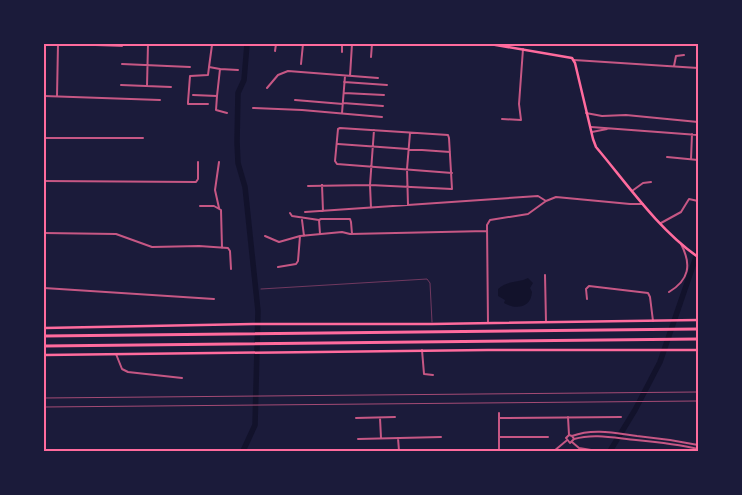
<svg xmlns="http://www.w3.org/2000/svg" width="742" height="495" viewBox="0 0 742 495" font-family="'Source Sans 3',sans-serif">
  <rect width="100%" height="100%" fill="#1b1b3a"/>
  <!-- water -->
  <path fill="#12122b" d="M528,278L533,283L530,288L532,292C531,308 516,310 504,303L505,300L498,296V289C507,280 519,283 528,278Z"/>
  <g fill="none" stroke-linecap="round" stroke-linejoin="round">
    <!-- river -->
    <path stroke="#12122b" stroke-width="5.5" d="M243,451L255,425L258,311L245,187L238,163L237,142L238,93L244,80L247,44
      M610,451L635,410L660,362L698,251"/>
    <!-- service -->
    <path stroke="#c65784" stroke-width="0.5" d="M261,289L427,279L430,283L432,322"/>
    <!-- minor -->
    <path stroke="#c65784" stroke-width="2" d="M69,44L122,46
      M161,44H191
      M275,51L276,44
      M342,52V44
      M371,57L372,44
      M574,60L698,68
      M122,64L190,67
      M301,64L303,44
      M674,66L676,56L684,55
      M220,69L238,70
      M350,76L352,44
      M344,82L387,85
      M121,85L171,87
      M147,86L148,44
      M697,86L698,79
      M267,88L278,75L288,71L378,78
      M344,93L384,95
      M193,95L217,96L220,69L209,67L212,45L224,44
      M44,96L160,100
      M57,96L58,44
      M217,96L216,110L227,113
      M295,100L343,104
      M343,103L383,106
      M208,104H188V102L190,76L208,75L209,67
      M253,108L302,110L382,117
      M342,113L345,76
      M586,113L602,116L626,115L698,122
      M502,119L521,120L519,104L523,49
      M591,127L698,135
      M592,132L607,129
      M44,138H143
      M338,144L450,152
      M667,157L698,160
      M691,159L692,134
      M219,162L215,190L219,208
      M44,181L196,182L198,179V162
      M322,185L323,211
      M308,186L370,185L452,189L449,138L448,135L340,128L338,129L335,161L337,164L452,173
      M632,191L643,183L651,182
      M408,205L407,169L410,133
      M200,206H214L221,210L222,248
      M371,208L370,185L374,130
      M305,212L538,196L546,201
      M290,213L292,216L319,220
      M302,220L304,236
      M661,223L681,212L689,199L698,201
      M44,233L116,234L152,247L199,246L228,248L230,251L231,269
      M320,234L319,220L321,219H350L351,222L352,234
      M265,236L279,242L300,236L342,232L350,234L487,231
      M278,267L296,264L298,261L300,236
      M545,275L546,322
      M44,288L214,299
      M669,292C689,280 692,265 681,244
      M587,299L586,289L589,286L648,293L650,297L653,321
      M488,323L487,225L490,220L528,214L546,201L556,197L630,204H643
      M422,350L424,374L433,375
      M116,354L122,369L128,372L182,378
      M499,413V451
      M568,417L569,435L566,438L570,443L574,439L572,436L569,435
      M356,418L395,417
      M380,418L381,438
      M499,418L621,417
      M572,436C593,428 615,433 637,436C658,438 678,441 698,445
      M499,437H548
      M398,438L399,451
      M358,439L441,437
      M574,439C594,433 615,438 636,440C657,442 677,444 698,449
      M572,442L579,448L597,451
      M554,451L566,441"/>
    <!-- secondary -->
    <path stroke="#ff6b9d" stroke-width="2.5" d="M473,44H487
      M490,44L572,58L575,63L593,139L596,147C628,185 658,229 698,257
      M44,328L253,324H432L698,320
      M44,355L488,350H698"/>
    <!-- motorway -->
    <path stroke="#ff6b9d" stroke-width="3" d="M44,336L698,329
      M44,346L698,339"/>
    <!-- rail -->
    <path stroke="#a44b75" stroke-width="1" d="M44,398L698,392
      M44,407L698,401"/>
  </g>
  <!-- border -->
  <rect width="742" height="495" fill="none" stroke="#1b1b3a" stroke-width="90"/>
  <rect x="45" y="45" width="652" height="405" fill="none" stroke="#ff6b9d" stroke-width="2"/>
</svg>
